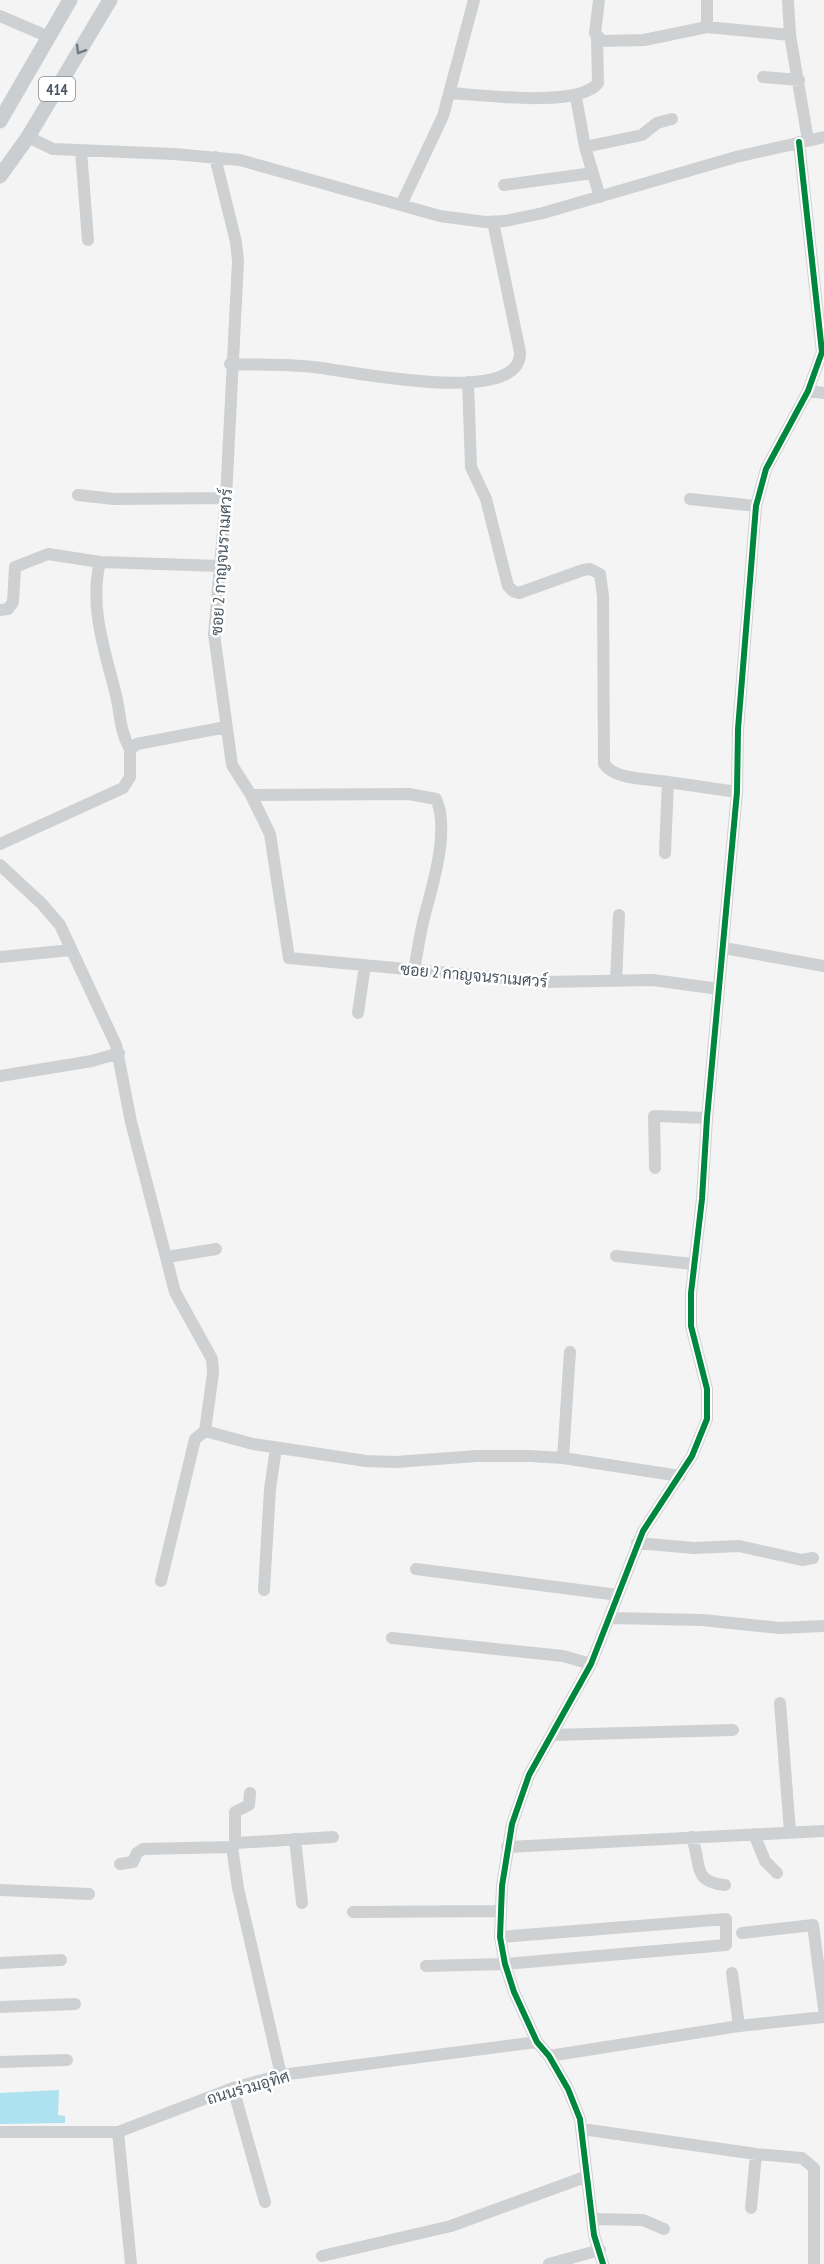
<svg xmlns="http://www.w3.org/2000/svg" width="824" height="2264" viewBox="0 0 824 2264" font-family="'PT Sans Narrow',Sarabun,sans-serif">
  <rect width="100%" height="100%" fill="#f4f4f4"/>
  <!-- water -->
  <path fill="#aee2f0" d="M59,2090L58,2115L65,2116V2123L0,2124V2093Z"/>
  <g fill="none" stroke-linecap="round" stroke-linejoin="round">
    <!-- minor -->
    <path stroke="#ced0d2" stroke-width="12" d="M599,0L595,33L602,41L644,40L707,27L790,35
      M707,0V27
      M788,0L790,35L808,140
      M0,16L49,37
      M763,77L799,80
      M451,93C482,95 579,108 598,83L597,39
      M576,97L585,147L600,197
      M28,137L53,149L174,154L240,160L440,216L485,222L505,221L543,213L736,157L824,137
      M585,147L642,135L657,123L672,119
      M81,151L88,240
      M215,157L236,242L238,261L226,498L214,634L232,765L251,795L270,834L289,958L544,982L653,980L719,989
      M504,185L593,173
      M401,205L443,116L474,0
      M230,364C258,365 286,364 313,367C347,370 522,409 520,352L493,222
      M468,382L471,467L486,499L508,586L513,591L519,593L583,570L590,569L600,574L603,596L604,764C615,780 650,779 668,782
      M808,391L824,393
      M78,495L114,499L226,498
      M690,499L756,506
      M100,562C89,607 105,651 116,695C121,716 119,729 130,749
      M0,610L8,609L13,602L15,567L48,554L100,562L221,566
      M251,795L409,794L436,799C450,829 433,884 425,914C420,932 418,951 414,969
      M0,844L123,788L130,777V749L137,744L226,727
      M665,853L668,782L737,792
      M0,865L42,904L60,925L116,1045L131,1122L175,1292L212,1359L213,1373L205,1431L253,1444L366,1461L396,1462L477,1456H530L563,1458L680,1476
      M724,948L824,966
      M0,957L71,950
      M616,981L619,915
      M358,1013L365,965
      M0,1076L92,1061L119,1053
      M655,1168L654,1116L707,1118
      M616,1256L693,1264
      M167,1257L216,1249
      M563,1458L570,1352
      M637,1543L694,1548L739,1546L802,1560L813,1558
      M416,1569L618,1595
      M161,1581L195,1439L205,1431
      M264,1590L270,1489L276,1448
      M610,1618L702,1620L780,1628L824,1626
      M392,1638L563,1656L591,1664
      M780,1703L790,1832
      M552,1735L733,1730
      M754,1834L765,1861L777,1873
      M691,1837C703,1860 689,1882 725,1885
      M295,1839L302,1903
      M235,1843V1812L249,1805L250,1793
      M507,1847L824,1831
      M120,1864L133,1862L137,1853L143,1849L232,1847
      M0,1890L89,1894
      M353,1912L500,1911
      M742,1933L813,1925L824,2009
      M0,1963L61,1960
      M426,1966L505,1964L726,1945V1919L500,1937
      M732,1973L739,2026
      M0,2007L75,2004
      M549,2056L739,2026L824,2017
      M0,2062L67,2060
      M281,2075L238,1888L232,1847L237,1843L333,1837
      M233,2088L265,2202
      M582,2129L756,2154L802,2158L814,2168V2264
      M0,2132H118L233,2088L281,2075L537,2042
      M118,2132L131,2264
      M751,2208L756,2154
      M592,2219L643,2220L664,2229
      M322,2256L451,2226L585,2177
      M549,2264L600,2250
      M603,2264L594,2235L580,2119L568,2089L549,2056L537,2042L514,1992L505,1964L500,1937L502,1886L512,1824L529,1775L591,1664L643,1531L692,1456L707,1419V1389L691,1326V1293L702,1199L707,1118L737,792L738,729L756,506L766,469L808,391L822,352L799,142"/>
    <!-- major -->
    <path stroke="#caced1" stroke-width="15" d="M0,121L70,0
      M0,176L28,137L110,0"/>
    <!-- cycleway casing -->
    <g stroke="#fff" stroke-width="10">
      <path id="cycleway" d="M603,2264L594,2235L580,2119L568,2089L549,2056L537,2042L514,1992L505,1964L500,1937L502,1886L512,1824L529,1775L591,1664L643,1531L692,1456L707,1419V1389L691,1326V1293L702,1199L707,1118L737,792L738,729L756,506L766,469L808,391L822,352L799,142"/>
    </g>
    <!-- cycleway -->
    <use href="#cycleway" stroke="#00873e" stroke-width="6"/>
  </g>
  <!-- one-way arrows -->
  <defs><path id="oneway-chevron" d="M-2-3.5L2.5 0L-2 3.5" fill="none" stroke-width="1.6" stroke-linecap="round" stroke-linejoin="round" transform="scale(1.5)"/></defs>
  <use stroke="#707a83" href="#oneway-chevron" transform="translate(80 50) rotate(121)"/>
  <g text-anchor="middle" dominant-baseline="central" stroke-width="5" stroke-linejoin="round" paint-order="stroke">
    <!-- shield labels -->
    <rect fill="#fff" stroke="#808990" stroke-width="1.5" x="39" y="77" width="36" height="24" rx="4.5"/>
    <g font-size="15" font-weight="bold" fill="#4a5661">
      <text x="57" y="89">414</text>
    </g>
    <!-- street labels -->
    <g font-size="16" fill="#4a5661" stroke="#fff">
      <text transform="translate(221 562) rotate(-86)">ซอย 2 กาญจนราเมศวร์</text>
      <text transform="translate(474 975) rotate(5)">ซอย 2 กาญจนราเมศวร์</text>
      <text transform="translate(248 2087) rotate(-16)">ถนนร่วมอุทิศ</text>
    </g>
  </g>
</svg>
